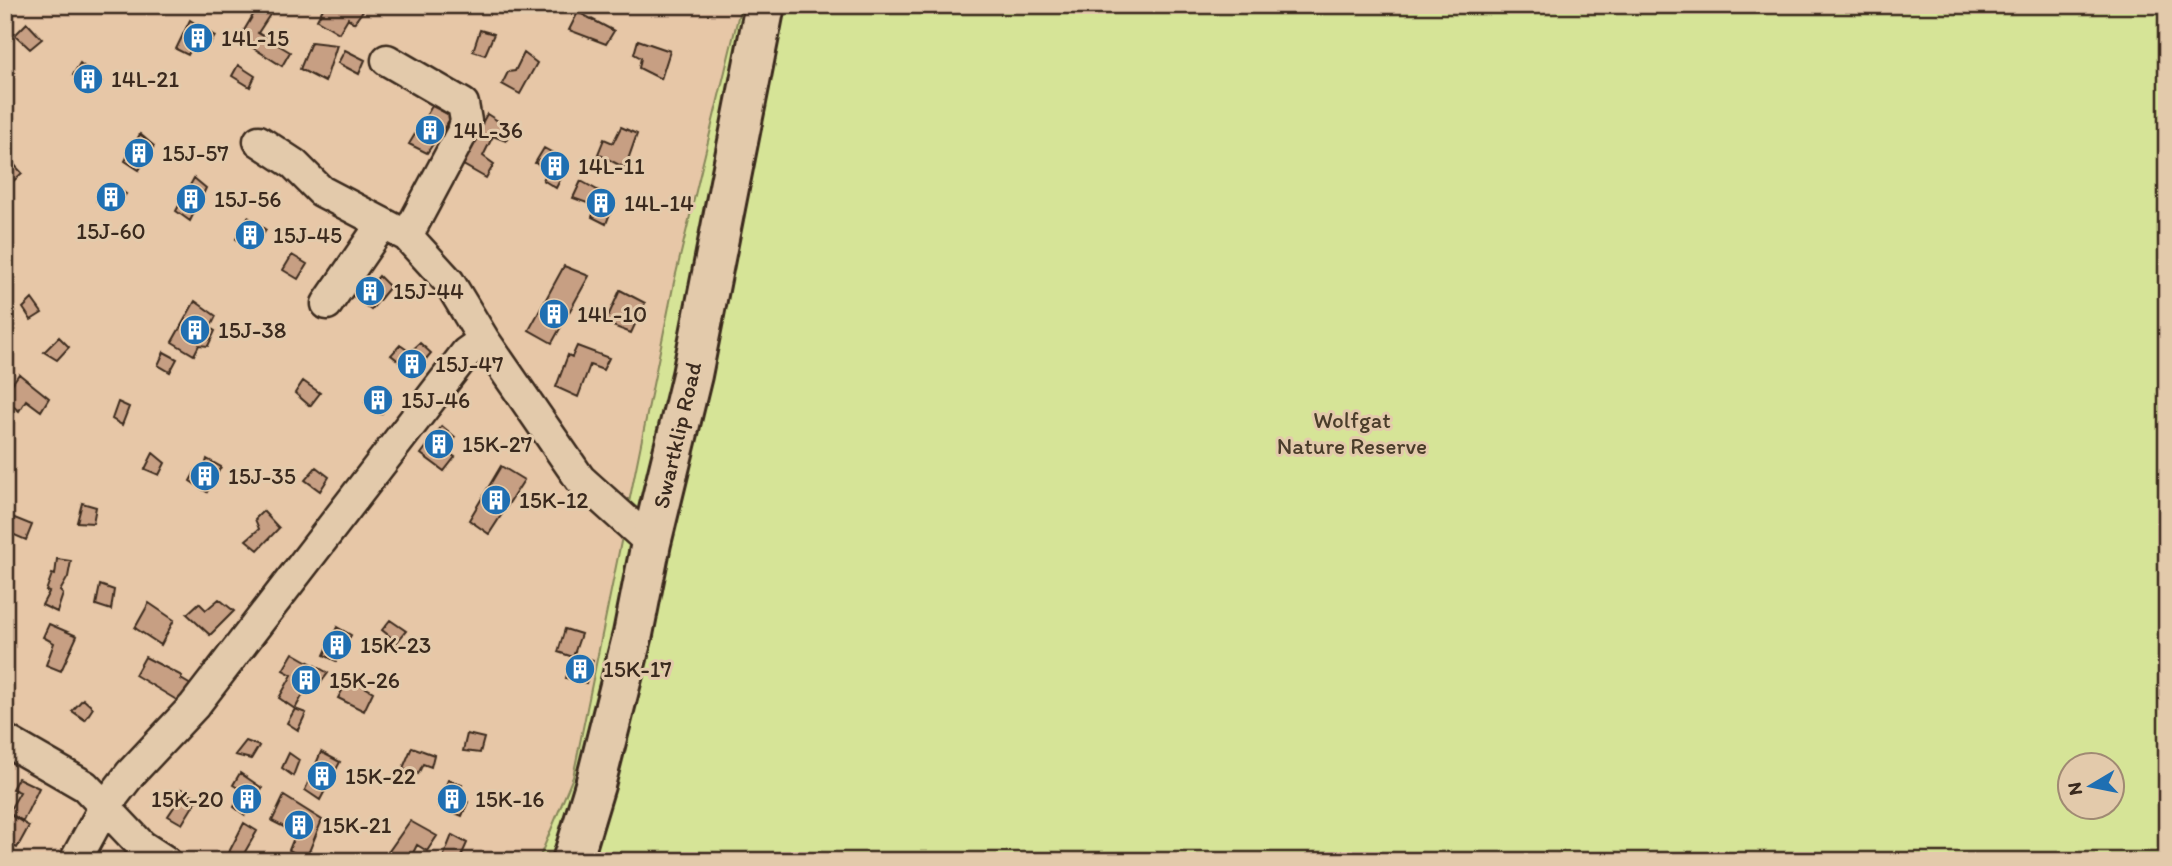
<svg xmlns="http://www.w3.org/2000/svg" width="2172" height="866" viewBox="0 0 2172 866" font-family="Itim,sans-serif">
  <rect width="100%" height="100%" fill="#e7c7a7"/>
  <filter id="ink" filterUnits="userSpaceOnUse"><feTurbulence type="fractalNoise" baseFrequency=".0143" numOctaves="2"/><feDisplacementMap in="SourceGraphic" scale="14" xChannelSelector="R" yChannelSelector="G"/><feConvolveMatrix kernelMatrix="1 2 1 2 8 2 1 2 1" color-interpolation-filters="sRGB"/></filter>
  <g filter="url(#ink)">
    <!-- green -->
    <path fill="#d6e497" stroke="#88875a" stroke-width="2" fill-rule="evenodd" d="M741,5H2167V861H538L573,777L674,282ZM2070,764H2112V806H2070Z"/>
    <!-- building -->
    <path fill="#c79f83" stroke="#3b2a1e" stroke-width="2" d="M259,5L273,10L258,33L290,52L282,66L239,39Z
      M325,5H367L354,23L348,18L339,33L317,20Z
      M578,12L614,31L606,44L569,30Z
      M190,20L215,36L210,44L196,39L188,55L176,49Z
      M27,23L42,39L30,49L15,35Z
      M480,30L494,34L485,55L473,51Z
      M638,40L670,51L661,79L639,68L641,58L634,54Z
      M311,42L337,45L325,82L300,69Z
      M345,50L365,60L359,74L338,63Z
      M524,53L537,63L520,94L502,84L508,72L515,71Z
      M80,63L102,82L94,92L73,75Z
      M238,65L255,76L250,87L232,76Z
      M432,106L452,116L427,153L409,144Z
      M487,114L512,130L506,141L493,136L483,156L494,164L486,178L460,163Z
      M621,127L637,134L625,168L598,154L604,139L613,143Z
      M140,134L154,146L139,170L125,161Z
      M544,148L569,162L556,188L543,180L549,169L535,163Z
      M8,158L22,173L8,186L5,183Z
      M194,178L206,188L190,221L176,211Z
      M581,181L615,200L606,224L592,217L596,206L573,198Z
      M110,184L126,194L113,210L97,201Z
      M248,217L266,230L253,249L236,239Z
      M292,255L307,264L298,279L283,270Z
      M564,266L589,276L552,343L529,330Z
      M379,276L390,287L371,310L351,294L361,279L370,287Z
      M620,290L645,303L631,333L605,323Z
      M32,299L42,313L31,320L23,308Z
      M195,301L216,316L210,328L215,331L208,346L199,345L194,355L172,342Z
      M59,337L69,347L57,360L44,352Z
      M420,343L431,353L414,373L391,355L400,345L410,352Z
      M577,346L609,358L603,370L590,365L578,397L556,387L568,355L572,357Z
      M164,352L177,359L170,372L158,365Z
      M19,374L49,398L41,411L26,400L19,411L5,400V394Z
      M303,381L320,393L310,406L295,393Z
      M377,387L392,399L381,414L365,402Z
      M118,402L129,407L122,425L112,419Z
      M442,426L455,437L446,451L455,457L444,471L421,454Z
      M153,453L165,463L159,475L145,469Z
      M207,459L221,467L207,492L190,481L196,470H204Z
      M501,466L524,480L489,534L469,520Z
      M316,467L329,477L320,491L305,480Z
      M82,503L96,507L93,523L77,522Z
      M263,511L279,528L258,550L246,540L259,529L255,519Z
      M7,515L32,525L26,540L5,531Z
      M57,559L71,561L68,577L60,591L63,594L57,612L42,605L49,592L46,591L52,574L55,575Z
      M100,585L114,590L111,610L96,605Z
      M219,599L234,611L210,635L187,614L199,603L206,610Z
      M149,603L174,620L161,645L135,628Z
      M390,620L406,631L397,642L382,630Z
      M49,624L77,636L61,671L46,665L54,643L43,637Z
      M337,627L351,635L336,661L324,655Z
      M565,629L581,634L573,657L558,652Z
      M293,653L328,673L316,689L308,685L295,709L279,698L292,675L283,670Z
      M574,654L593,660L586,683L566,678Z
      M145,657L182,676L181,679L191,685L180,702L135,675Z
      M349,678L373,692L364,711L338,698Z
      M83,699L93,708L85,720L72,711Z
      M295,709L306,713L298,730L287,723Z
      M467,734L484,738L480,753L463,751Z
      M246,741L259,746L251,759L235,755Z
      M412,747L434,755L431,767L423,764L418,774L403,768Z
      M321,752L340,762L320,800L305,790Z
      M289,753L299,760L293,776L282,768Z
      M240,773L262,788L245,815L234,807L243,791L233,785Z
      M18,778L39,788L23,821L8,813L20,792L12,789Z
      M448,780L462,785L458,797L468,802L462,816L438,806Z
      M181,789L198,798L182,824L168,816L178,801L174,798Z
      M284,796L322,820L306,859L289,850L296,833L272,821Z
      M5,812L29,826L17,848L5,842Z
      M410,821L437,836L427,851L417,845L409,861H398L387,854Z
      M244,823L257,831L242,857L229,852Z
      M452,835L467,843L459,861H445L442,860Z"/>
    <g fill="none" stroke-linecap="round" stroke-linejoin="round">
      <!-- minor casing -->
      <g stroke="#3b2a1e" stroke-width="35">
        <path id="minor" d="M387,60L463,104L466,121L463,131L407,236L449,282L484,340L580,479L651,543
          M259,141L294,164L321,191L407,236
          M327,304L382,224
          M5,740L85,786L142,846L165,861
          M75,861L104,808L131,773L194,706L466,353L484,340"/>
      </g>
      <!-- major casing -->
      <g stroke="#3b2a1e" stroke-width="44">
        <path id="major" d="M572,861L595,785L633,634L651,543L692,375L765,5"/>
      </g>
      <!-- minor -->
      <use href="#minor" stroke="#e3caab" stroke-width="30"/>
      <!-- major -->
      <use href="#major" stroke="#e3caab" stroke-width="38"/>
    </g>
  </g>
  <!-- icons -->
  <defs>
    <g id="building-disc" transform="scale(1.575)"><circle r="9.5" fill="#1f6fb2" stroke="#e3caab"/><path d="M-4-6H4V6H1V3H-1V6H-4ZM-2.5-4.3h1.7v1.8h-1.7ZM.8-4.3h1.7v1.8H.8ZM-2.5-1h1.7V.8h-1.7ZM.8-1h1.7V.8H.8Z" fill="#fff"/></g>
  </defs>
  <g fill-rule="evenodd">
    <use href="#building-disc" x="198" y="38"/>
    <use href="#building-disc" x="88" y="79"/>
    <use href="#building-disc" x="430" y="130"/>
    <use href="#building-disc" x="139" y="153"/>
    <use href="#building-disc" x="555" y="166"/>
    <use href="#building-disc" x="111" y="197"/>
    <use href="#building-disc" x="191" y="199"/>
    <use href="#building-disc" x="601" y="203"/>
    <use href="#building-disc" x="250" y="235"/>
    <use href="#building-disc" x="370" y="291"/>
    <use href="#building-disc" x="554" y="314"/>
    <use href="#building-disc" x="195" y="330"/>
    <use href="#building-disc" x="412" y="364"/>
    <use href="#building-disc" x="378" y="400"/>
    <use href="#building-disc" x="439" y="444"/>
    <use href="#building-disc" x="205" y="476"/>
    <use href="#building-disc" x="496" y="500"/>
    <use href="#building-disc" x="337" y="645"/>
    <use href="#building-disc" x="580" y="669"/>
    <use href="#building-disc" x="306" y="680"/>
    <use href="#building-disc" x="322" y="776"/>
    <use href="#building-disc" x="247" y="799"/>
    <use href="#building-disc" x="452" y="799"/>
    <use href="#building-disc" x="299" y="825"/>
  </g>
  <g text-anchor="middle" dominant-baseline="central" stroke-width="6" stroke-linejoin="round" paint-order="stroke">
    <!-- poi labels -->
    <g font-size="23" fill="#3b2a1e" stroke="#e3caab" text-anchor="start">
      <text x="221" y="38">14L-15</text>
      <text x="111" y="79">14L-21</text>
      <text x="453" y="130">14L-36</text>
      <text x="162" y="153">15J-57</text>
      <text x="578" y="166">14L-11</text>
      <text x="214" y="199">15J-56</text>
      <text x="624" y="203">14L-14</text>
      <text x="111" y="231" text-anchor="middle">15J-60</text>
      <text x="273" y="235">15J-45</text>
      <text x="393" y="291">15J-44</text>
      <text x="577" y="314">14L-10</text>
      <text x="218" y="330">15J-38</text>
      <text x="435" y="364">15J-47</text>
      <text x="401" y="400">15J-46</text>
      <text x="462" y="444">15K-27</text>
      <text x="228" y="476">15J-35</text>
      <text x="519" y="500">15K-12</text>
      <text x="360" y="645">15K-23</text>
      <text x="603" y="669">15K-17</text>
      <text x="329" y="680">15K-26</text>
      <text x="345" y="776">15K-22</text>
      <text x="224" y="799" text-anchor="end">15K-20</text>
      <text x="475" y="799">15K-16</text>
      <text x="322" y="825">15K-21</text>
    </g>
    <!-- park labels -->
    <g font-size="23" fill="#4a3d2a" stroke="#e3caab">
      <text x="1352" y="420">Wolfgat<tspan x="1352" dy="26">Nature Reserve</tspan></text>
    </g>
    <!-- street labels -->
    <g font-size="23" fill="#3b2a1e" stroke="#e3caab">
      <text transform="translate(677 435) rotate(-77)">Swartklip Road</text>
    </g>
  </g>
  <!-- margin -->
  <rect width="2172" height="866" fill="none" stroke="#e3caab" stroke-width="28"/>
  <rect x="14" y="14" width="2144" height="838" fill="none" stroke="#3b2a1e" stroke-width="2.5" filter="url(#ink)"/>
  <!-- north arrow -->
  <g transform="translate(2091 786) rotate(260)"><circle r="33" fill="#e3caab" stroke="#a08a73" stroke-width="2"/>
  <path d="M0-5L12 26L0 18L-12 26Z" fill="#1f6fb2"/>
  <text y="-10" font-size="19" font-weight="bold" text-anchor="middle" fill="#3b2a1e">N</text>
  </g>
</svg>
